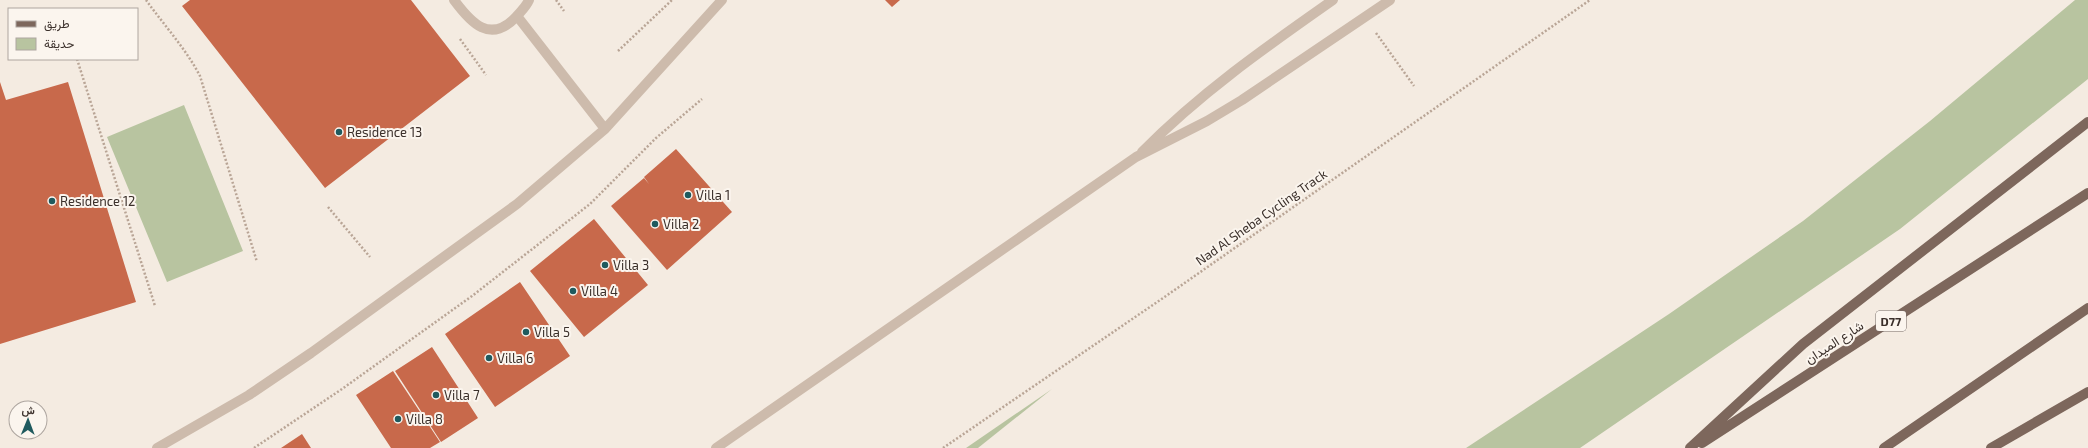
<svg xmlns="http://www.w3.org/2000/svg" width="2088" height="448" viewBox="0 0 2088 448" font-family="'Exo 2',Vazirmatn,sans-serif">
  <rect width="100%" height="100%" fill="#f4ebe1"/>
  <!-- green -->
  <path fill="#b8c4a0" d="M2075,0H2088V79L1900,229L1580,448H1466L1669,314L1803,221L1930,121Z
    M184,105L243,251L167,282L107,137Z
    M1052,389L978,448H966Z"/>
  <!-- building -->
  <path fill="#c8694b" d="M190,0H411L470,76L325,188L182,6Z
    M885,0H900L892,7Z
    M0,82L6,100L68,82L136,302L0,344Z
    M676,149L732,212L667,270L611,206L644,178L649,184L644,177Z
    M594,219L648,285L584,337L530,271Z
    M520,282L570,356L495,407L445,334Z
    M432,347L478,418L441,442L395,371Z
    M393,371L440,442L430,448H391L356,395Z
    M302,434L311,448H281Z"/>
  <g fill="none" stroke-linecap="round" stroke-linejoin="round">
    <!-- path -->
    <path stroke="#b9a596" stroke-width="2.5" stroke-dasharray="2 2" stroke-linecap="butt" d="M146,0C164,25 186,49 200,76L257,262
      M556,0L564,11
      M1376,33L1414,86
      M460,39L486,75
      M618,51L672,0
      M77,59L155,306
      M328,207L370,257
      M254,448L342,389L472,296L590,204L656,138L702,99
      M943,448L1166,296L1590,0"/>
    <!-- minor -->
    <path stroke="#cdbbac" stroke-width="10" d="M454,0C471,23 490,44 516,17C521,11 526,7 529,0
      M517,16L605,129
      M1142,152C1200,93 1266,47 1333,0
      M157,448L249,395L311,353L517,204L605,129L722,0
      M716,448L1136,157L1207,121L1242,100L1390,0"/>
    <!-- major -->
    <path stroke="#7d675c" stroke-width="10" d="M1702,443L2088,193
      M1690,448L1803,344L2088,122
      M1884,448L2088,308
      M1991,448L2088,392"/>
  </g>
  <!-- markers -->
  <g fill="#1f5a5e" stroke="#fbf5ee" stroke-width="1.5">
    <circle cx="339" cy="132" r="4"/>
    <circle cx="688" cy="195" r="4"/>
    <circle cx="52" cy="201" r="4"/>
    <circle cx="655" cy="224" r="4"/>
    <circle cx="605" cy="265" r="4"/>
    <circle cx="573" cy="291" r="4"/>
    <circle cx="526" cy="332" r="4"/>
    <circle cx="489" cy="358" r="4"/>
    <circle cx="436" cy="395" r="4"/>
    <circle cx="398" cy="419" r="4"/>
  </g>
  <g text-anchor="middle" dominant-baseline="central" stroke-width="4" stroke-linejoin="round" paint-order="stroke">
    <!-- shield labels -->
    <rect fill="#fbf5ee" stroke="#756b66" stroke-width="1" x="1876" y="311" width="30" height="20" rx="3"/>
    <g font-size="12" font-weight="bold" fill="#3b302b">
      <text x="1891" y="321">D77</text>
    </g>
    <!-- poi labels -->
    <g font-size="13" fill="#3b302b" stroke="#fbf5ee" text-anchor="start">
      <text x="347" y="132">Residence 13</text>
      <text x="696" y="195">Villa 1</text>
      <text x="60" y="201">Residence 12</text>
      <text x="663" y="224">Villa 2</text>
      <text x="613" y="265">Villa 3</text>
      <text x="581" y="291">Villa 4</text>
      <text x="534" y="332">Villa 5</text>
      <text x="497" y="358">Villa 6</text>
      <text x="444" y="395">Villa 7</text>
      <text x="406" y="419">Villa 8</text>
    </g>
    <!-- street labels -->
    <g font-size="13" fill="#3b302b" stroke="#fbf5ee">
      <text transform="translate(1261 217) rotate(-35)">Nad Al Sheba Cycling Track</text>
      <text transform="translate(1834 342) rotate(-33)">شارع الميدان</text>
    </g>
  </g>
  <!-- legend -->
  <rect x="8" y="8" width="130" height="52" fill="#fbf5ee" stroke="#aea6a0"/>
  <rect x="16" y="21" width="20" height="6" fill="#7d675c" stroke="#aea6a0"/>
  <text x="44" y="28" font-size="12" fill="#3b302b">طريق</text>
  <rect x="16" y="38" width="20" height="12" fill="#b8c4a0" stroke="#aea6a0"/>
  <text x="44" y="48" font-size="12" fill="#3b302b">حديقة</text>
  <!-- north arrow -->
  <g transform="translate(28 420) rotate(1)"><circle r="19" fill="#fbf5ee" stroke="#aea6a0"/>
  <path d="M0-3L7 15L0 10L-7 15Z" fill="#1f5a5e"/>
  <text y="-6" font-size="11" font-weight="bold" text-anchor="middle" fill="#3b302b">ش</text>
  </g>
</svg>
